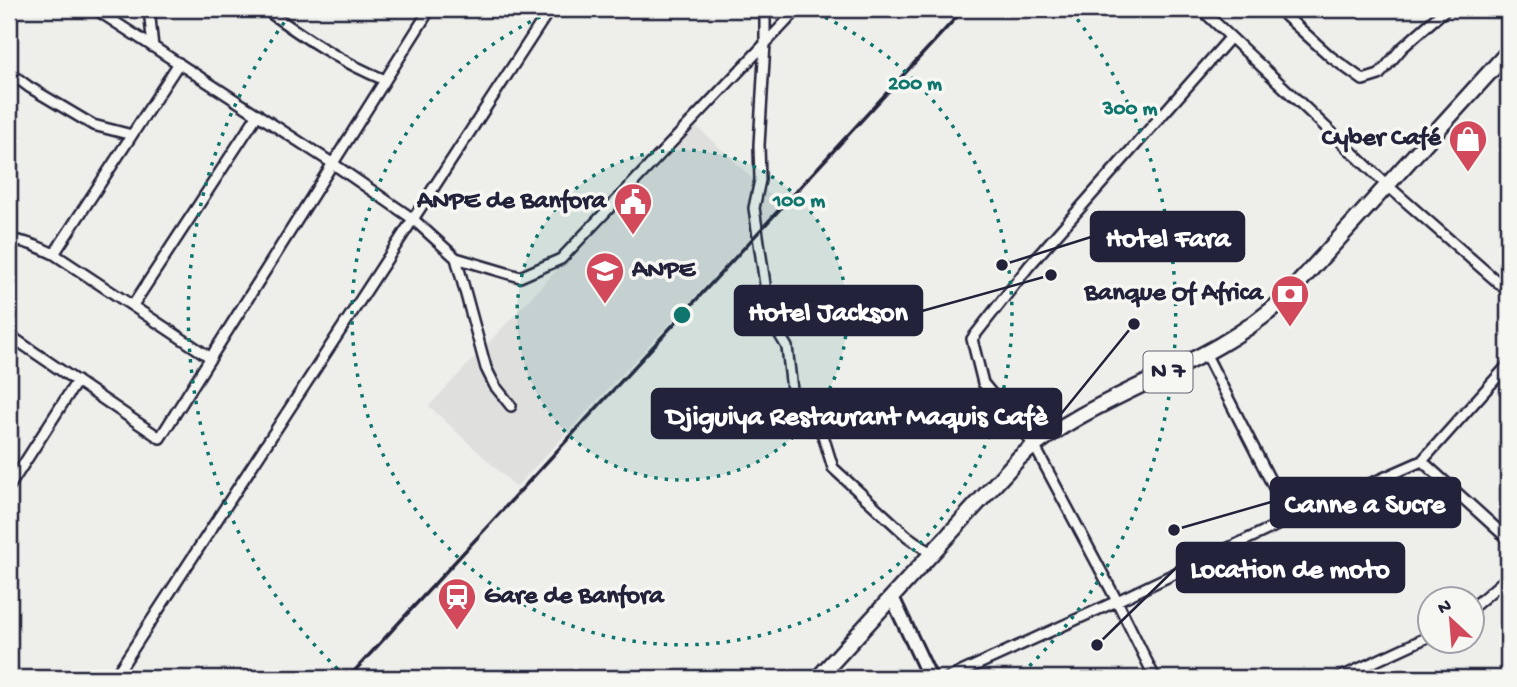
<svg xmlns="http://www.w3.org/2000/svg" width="1517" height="687" viewBox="0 0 1517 687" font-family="'Gochi Hand',sans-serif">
  <rect width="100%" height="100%" fill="#eeeeeb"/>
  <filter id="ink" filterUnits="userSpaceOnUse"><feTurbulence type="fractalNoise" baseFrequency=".0143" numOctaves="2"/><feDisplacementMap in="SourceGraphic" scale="14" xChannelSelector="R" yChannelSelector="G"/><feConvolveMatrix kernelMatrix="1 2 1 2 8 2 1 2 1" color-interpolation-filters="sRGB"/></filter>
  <g filter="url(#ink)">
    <!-- built -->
    <path fill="#dfdfde" d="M694,124L781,205L516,487L429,406Z"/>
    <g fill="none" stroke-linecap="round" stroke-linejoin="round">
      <!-- minor casing -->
      <g stroke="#22223b" stroke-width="14">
        <path id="minor" d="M95,9L332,163L413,219L456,258L520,277L561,259L798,9
          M149,9L153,47
          M265,9C303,37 341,62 385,80
          M765,9V43L759,145L760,180L754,208L765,284L764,312L775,327L787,347L792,390L802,406L814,418L821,429L833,468L907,536L932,554
          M1201,9L1388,186L1508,291
          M1278,9L1331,57L1363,80L1379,75L1402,48L1446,9
          M179,63L54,254L211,358
          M9,72L29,87L93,125L132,135
          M9,240C24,240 41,248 54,254
          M456,258L486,368L495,386L511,406
          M133,305L258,114
          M9,335L160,438L430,9
          M1205,353L1290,519
          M1422,461L1508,539
          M9,487L77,381
          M1472,608L1508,577
          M9,675L14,678
          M114,678L550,9
          M948,678L1117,601L1290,519L1422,461L1508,365
          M1155,678L1117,601L1034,445L983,383L972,339L1029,266L1230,38
          M1339,678L1430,636"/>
      </g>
      <!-- secondary casing -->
      <g stroke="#22223b" stroke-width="18">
        <path id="secondary" d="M892,597L930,678"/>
      </g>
      <!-- trunk casing -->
      <g stroke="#22223b" stroke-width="19">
        <path id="trunk" d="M818,678L1019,458C1098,390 1208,370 1285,298L1508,52"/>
      </g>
      <!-- minor -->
      <use href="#minor" stroke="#f6f6f2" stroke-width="9"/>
      <!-- secondary -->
      <use href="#secondary" stroke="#f6f6f2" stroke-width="12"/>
      <!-- trunk -->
      <use href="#trunk" stroke="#f6f6f2" stroke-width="14"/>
      <!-- rail -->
      <path stroke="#22223b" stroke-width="3.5" d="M348,678L964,9"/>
    </g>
  </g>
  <!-- distance rings -->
  <circle cx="682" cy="315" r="165" fill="#0f766e" fill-opacity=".12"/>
  <g fill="none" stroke="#0f766e" stroke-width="3.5" stroke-dasharray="3.5 7">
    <circle cx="682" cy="315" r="165"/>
    <path d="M806 9A330 330 0 1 1 558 9"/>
    <path d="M345 676A494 494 0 0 1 293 11M1071 11A494 494 0 0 1 1019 676"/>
  </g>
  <!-- icons -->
  <defs>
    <g id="shop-pin" transform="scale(2.0125)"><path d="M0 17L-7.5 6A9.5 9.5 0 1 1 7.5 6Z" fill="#d1495b" stroke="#f6f6f2"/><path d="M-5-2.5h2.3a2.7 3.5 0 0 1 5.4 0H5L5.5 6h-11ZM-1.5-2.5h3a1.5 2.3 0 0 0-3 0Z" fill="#fff"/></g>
    <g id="civic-pin" transform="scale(2.0125)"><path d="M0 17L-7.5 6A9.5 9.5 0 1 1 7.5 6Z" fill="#d1495b" stroke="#f6f6f2"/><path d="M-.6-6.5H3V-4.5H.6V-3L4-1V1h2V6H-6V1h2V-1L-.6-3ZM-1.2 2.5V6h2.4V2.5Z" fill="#fff"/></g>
    <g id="school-pin" transform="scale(2.0125)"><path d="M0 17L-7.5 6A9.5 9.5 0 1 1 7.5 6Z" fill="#d1495b" stroke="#f6f6f2"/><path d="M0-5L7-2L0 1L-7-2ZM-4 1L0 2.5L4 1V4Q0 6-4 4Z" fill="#fff"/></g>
    <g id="bank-pin" transform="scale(2.0125)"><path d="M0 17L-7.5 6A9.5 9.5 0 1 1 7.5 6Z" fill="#d1495b" stroke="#f6f6f2"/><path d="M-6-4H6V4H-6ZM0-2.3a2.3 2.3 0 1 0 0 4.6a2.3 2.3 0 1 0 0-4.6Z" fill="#fff"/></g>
    <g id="station-pin" transform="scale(2.0125)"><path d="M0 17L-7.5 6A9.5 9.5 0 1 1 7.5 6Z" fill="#d1495b" stroke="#f6f6f2"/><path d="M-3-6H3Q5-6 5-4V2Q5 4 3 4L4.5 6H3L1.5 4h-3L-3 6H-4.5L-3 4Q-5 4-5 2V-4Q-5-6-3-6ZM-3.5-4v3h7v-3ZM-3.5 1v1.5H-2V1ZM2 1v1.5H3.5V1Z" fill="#fff"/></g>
  </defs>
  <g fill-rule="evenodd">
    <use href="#shop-pin" x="1468" y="139"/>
    <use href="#civic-pin" x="633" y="202"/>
    <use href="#school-pin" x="605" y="271"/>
    <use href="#bank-pin" x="1290" y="294"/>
    <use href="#station-pin" x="457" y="597"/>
  </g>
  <g text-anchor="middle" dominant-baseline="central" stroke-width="7" stroke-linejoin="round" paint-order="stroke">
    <!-- shield labels -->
    <rect fill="#f6f6f2" stroke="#626272" stroke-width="2" x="1143.5" y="351.5" width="49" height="41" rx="5"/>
    <g font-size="24" font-weight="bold" fill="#22223b">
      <text x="1168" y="372">N 7</text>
    </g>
    <!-- poi labels -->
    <g font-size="26" font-weight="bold" fill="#22223b" stroke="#f6f6f2" text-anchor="end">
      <text x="1441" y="139">Cyber Café</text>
      <text x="606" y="202">ANPE de Banfora</text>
      <text x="632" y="271" text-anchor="start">ANPE</text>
      <text x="1263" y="294">Banque Of Africa</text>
      <text x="484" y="597" text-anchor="start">Gare de Banfora</text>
    </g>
  </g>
  <circle cx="682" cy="315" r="10" fill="#0f766e" stroke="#f6f6f2" stroke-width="3.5"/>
  <g font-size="21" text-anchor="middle" font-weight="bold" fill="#0f766e" stroke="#f6f6f2" stroke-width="7" stroke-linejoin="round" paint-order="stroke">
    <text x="915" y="89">200 m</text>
    <text x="1130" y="114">300 m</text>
    <text x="799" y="206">100 m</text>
  </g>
  <!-- callouts -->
  <path fill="none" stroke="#22223b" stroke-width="2.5" d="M1002 265L1091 237M1051 275L922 311M1134 324L1061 414M1174 530L1271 502M1097 645L1177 567"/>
  <g fill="#22223b" stroke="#f6f6f2" stroke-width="2.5">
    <circle cx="1002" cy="265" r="7"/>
    <circle cx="1051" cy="275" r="7"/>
    <circle cx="1134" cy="324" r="7"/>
    <circle cx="1174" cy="530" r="7"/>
    <circle cx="1097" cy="645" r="7"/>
  </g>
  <g fill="#22223b" stroke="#22223b" stroke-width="2.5">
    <rect x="1091" y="212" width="153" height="49" rx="7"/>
    <rect x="735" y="286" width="187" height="49" rx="7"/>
    <rect x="652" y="389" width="409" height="49" rx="7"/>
    <rect x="1271" y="478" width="189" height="49" rx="7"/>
    <rect x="1177" y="543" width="227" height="49" rx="7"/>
  </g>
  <g font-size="28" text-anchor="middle" font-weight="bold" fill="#fff">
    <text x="1168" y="246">Hotel Fara</text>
    <text x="828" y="320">Hotel Jackson</text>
    <text x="857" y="424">Djiguiya Restaurant Maquis Cafè</text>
    <text x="1365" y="512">Canne a Sucre</text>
    <text x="1290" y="577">Location de moto</text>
  </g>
  <!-- margin -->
  <rect width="1517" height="687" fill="none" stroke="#f6f6f2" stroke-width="35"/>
  <rect x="18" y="18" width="1482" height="652" fill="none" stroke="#22223b" stroke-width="2.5" filter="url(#ink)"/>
  <!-- north arrow -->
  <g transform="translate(1451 620) rotate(334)"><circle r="33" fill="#f6f6f2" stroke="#a1a1a9" stroke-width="2"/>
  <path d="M0-5L12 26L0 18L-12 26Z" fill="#d1495b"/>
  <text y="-10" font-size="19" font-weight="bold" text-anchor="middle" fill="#22223b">N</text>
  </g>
</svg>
